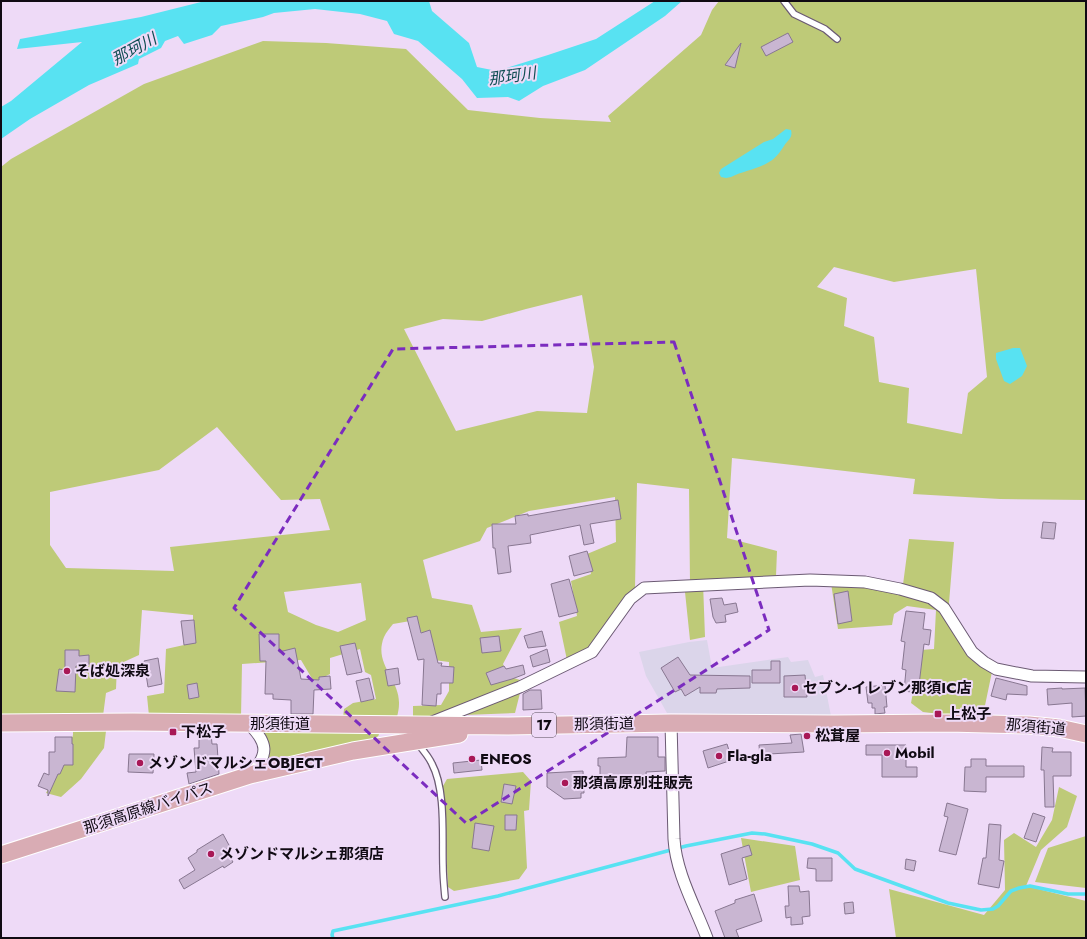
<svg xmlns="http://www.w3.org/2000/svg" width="1087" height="939" viewBox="0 0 1087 939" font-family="Jost,'Noto Sans JP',sans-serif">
  <rect width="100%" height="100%" fill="#eedaf7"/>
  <!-- commercial -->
  <path fill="#dbd5ea" d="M707,640L712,668L788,657L791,662L808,660L815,677L823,675L831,716L667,713L646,676L639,652L689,642Z"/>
  <!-- green -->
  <path fill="#beca78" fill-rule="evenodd" d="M719,1H1086V500L1000,499L913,494L915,479L732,458L727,538L777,551L776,576L759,580L703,583L705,637L690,640L685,592L690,583L689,489L637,483L635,588L590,649L567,660L559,622L577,616L571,581L591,574L587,554L616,542L615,497L529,511L487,528L480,541L423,560L432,598L472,605L481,632L522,628L503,664L508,676L523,681L515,713L413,717V706L441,705L449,691V662L434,660L416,620L393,624C390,628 386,632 384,637C373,664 400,679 399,704C399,708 398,713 397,717L343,718L344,709L353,703L376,699L371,675L365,672L360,649L330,658V674L314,682L301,660L242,664L241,717L149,716L147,696L164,693L166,649L193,643V615L142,610L139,655L117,665L116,689L106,693L103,716L106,731L104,748L81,779L61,797L46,793L54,778L62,768L73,735V729L1,717V167L11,159L144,84L263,41L326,43L406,49L468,110L540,118L611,122L608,116L701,35L712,10ZM834,267L894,282L976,269L987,377L968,393L962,434L907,423L909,388L879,382L874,337L844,326L847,298L817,287ZM582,295L594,367L587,413L537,411L456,431L404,329L443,319L482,321L526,309ZM217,427L281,500L320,499L330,530L170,547L174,571L66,568L50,545V492L159,470ZM361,583L366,620L338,632L316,625L288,612L284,592Z
    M909,539L954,542L949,603L952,620L972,652L993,667L983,715L956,716L923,712L911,703L921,650L934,649L936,610L907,606L894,614L892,625L838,629L831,583L865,584L902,592Z
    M264,731L378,732L379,735L376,738L268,762L270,747Z
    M523,772L531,781L529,810L524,811L527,868L519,879L454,891L448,887L443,786L447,779Z
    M1059,787L1077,796L1067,827L1041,850L1026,886L1086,901V938H896L889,889L984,915L1005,890L1004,840L1014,833L1036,847L1052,820Z
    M1086,836V888L1035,882L1048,848Z
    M741,838L795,846L800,880L751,892Z"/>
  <!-- water -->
  <path fill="#58e2f2" d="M205,1H429L432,11L469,43L477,67L497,71L548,55L596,39L655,1H682L665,16L585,70L543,86L519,101L508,97L477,98L462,79L418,41L394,34L387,21L360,14L315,9L274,13L263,17L221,26L212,35L184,44L178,36L165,41L161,48L139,59L138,64L89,85L30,119L1,139V107L11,101L82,42L17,49L20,39L141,17Z
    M786,129L791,130C793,138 788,140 784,146C780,152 776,158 769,162C758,169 743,171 731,177L726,178L721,177L719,173L721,169L764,142L773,139Z
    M1013,348H1020L1027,366L1022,376L1010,384L1004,381L996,359V353Z"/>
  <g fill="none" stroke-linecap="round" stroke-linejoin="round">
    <!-- stream -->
    <path stroke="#58e2f2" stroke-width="3.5" d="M333,938L332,935L333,931L498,896L686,846L752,833L765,834L812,844L838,853L855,869L948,903L981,910L993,909L998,906L1011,891L1019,888L1030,886L1068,894H1086"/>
  </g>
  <!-- building -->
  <path fill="#c9b6d2" stroke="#887791" d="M788,33L793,42L766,56L761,47Z
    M741,43L735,68L725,65Z
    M618,500L621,519L590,524L594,543L584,545L580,525L530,535L531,543L508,546L511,572L498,574L495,548H493L492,524H516L515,516L528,514V516Z
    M1043,522L1056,523L1054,539L1041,538Z
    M587,551L593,571L574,576L569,556Z
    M569,579L578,612L559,617L551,584Z
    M848,591L852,621L838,624L834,594Z
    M722,598L724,605L736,603L738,612L725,615L726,622L716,623L713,617L710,599Z
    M906,611L925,613L923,629L931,630L929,645L924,644L918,693L904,691L906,670L902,669L905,642L901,641Z
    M417,616L421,633L430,630L438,663H442L441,666L454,667L453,683H441V694H437L436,706L422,705L424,659L418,660L407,618Z
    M194,620L196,643L184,645L181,621Z
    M542,631L546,646L528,648L524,636Z
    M259,634H279V652L295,648L301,679L319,680V677L330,676L331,689L314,690L313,714H291V700L273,699V694H265L266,661H260Z
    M499,636L501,651L482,653L480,638Z
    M355,643L362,672L347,675L340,646Z
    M547,649L550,662L533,667L530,656Z
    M65,650H79V656L89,655V665L76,666L75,692L56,691L59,669L65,670Z
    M678,657L690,675L750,676V688L717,689L716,693H700V687L685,696L681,689L675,692L661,668Z
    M158,658L162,684L148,687L144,661Z
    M771,661H780V683H752V670H771Z
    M523,665L525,674L512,679L491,685L486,673L504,666L506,669Z
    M398,668L400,684L388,686L385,670Z
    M805,675L807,697H784V676Z
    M369,678L374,699L361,702L356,681Z
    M996,678L1027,686V695L1007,694L1006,700L991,696Z
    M197,683L199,697L189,699L187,685Z
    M885,685L887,707H884L885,713L875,714V708H872V703H868L866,687Z
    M1062,688V689L1085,688L1086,716L1072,717V703L1048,705L1047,689Z
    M530,690H541L542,709L523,710V694Z
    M211,733L212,744H217L219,774L189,784L187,773L196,772L194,748H199V734Z
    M801,734L804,752L769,754V756L760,757L759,745L792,743L790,735Z
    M55,737H72V744H73V765H64L60,774H58L48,796V790L38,786L44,773L49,775V752H55Z
    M627,737H658V757H665V771L646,772L647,784H634V786L600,784V766H598V758L626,757Z
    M727,744L732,760L708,768L703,751Z
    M866,745H906V767H917V777H882V755H866Z
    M1042,747L1053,748L1052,752H1071V776H1053L1054,807H1045L1044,770H1041Z
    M129,754H154L153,773L128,772Z
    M971,759H986V766H1024V777H986V792L964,791L965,767H971Z
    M481,760L482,770L454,773L453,763Z
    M583,771L584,793H581V798L564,799L547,787V773Z
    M504,784L516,786L512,804L501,802Z
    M947,803L968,809L956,855L939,851L948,817L944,816Z
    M1033,813L1045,817L1036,842L1024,838Z
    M505,815H517L516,830H505Z
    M475,823L494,826L489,851L472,848Z
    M989,824L1001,825L999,860L1004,861L999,888L978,884L983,858H986Z
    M223,834L230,847L225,850L233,862L224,868L223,866L184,889L179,880L195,870L188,858L197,852V850Z
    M749,845L752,855L742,858L747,879L729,885L721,854Z
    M808,858H832V881H816V869L807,868Z
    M906,859L916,861L914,871L905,869Z
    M788,886H799L800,892L809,891L810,916L802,917L803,924L791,925V917L786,918L785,906H789Z
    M754,894L762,921L736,930L739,938H725L715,911L735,903V900Z
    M853,902L854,913L845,914L844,903Z"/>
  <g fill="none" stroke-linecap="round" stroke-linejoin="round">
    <!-- lane casing -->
    <g stroke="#6b5a73" stroke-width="8">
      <path id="lane" d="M784,1L794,14L825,29L837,39
        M418,744C423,750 429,757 432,764C446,790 442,837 443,866C443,876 444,886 445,897"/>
    </g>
    <!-- street casing -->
    <g stroke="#6b5a73" stroke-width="13">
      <path id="street" d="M432,722L520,687L592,652L630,599L644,588L810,580L865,582L900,589L931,598L944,608L972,652L984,662L996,669L1032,676L1086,677
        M671,723L674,839C676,873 695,906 707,938
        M249,724C268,743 269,754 251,774"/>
    </g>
    <!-- primary casing -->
    <g stroke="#fff" stroke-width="19">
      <path id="primary" d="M1,723L133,722L508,726L671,723L834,724L948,723L1029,725L1059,728L1086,734
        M1,855L250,775L353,751L459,734"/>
    </g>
    <!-- lane -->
    <use href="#lane" stroke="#fff" stroke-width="5.5"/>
    <!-- street -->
    <use href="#street" stroke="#fff" stroke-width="11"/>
    <!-- primary -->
    <use href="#primary" stroke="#d9acb4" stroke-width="17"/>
  </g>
  <!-- marked area -->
  <path fill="none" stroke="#7b2cbf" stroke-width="3" stroke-dasharray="8 5" stroke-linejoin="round" d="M674,342L769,630L466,823L234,608L393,349Z"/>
  <!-- markers -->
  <g fill="#a81856" stroke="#eedaf7" stroke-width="1.5">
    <circle cx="67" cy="671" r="4"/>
    <circle cx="795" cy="688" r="4"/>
    <rect x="934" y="710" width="8" height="8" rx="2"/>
    <rect x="169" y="728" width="8" height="8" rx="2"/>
    <circle cx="807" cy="736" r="4"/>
    <circle cx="887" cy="753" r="4"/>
    <circle cx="719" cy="756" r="4"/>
    <circle cx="472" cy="759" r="4"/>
    <circle cx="140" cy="763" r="4"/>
    <circle cx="565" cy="783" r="4"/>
    <circle cx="211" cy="854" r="4"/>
  </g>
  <g text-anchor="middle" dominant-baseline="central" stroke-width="4" stroke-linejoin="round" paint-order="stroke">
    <!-- shield labels -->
    <rect fill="#eedaf7" stroke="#534857" stroke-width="1" x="532" y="713" width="24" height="24" rx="3"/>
    <g font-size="14" font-weight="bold" fill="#100a13">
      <text x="544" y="725">17</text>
    </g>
    <!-- poi labels -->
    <g font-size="15" font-weight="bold" fill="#100a13" stroke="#eedaf7" text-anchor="start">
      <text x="75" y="671">そば処深泉</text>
      <text x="803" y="688">セブン-イレブン那須IC店</text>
      <text x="946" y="714">上松子</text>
      <text x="181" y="732">下松子</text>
      <text x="815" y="736">松茸屋</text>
      <text x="895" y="753">Mobil</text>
      <text x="727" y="756">Fla-gla</text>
      <text x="480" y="759">ENEOS</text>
      <text x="148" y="763">メゾンドマルシェOBJECT</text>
      <text x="573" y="783">那須高原別荘販売</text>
      <text x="219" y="854">メゾンドマルシェ那須店</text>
    </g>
    <!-- street labels -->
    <g font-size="15" fill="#100a13" stroke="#eedaf7">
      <text x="280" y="724">那須街道</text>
      <text transform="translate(604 724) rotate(-1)">那須街道</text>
      <text transform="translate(1036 727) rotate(5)">那須街道</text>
      <text transform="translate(148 808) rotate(-18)">那須高原線バイパス</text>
    </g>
    <!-- water labels -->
    <g font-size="16" font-style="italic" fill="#114e54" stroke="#eedaf7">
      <text transform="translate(134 49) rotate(-29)">那珂川</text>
      <text transform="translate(512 76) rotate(-8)">那珂川</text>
    </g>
  </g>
  <!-- border -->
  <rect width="1087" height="939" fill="none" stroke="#100a13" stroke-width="4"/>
</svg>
